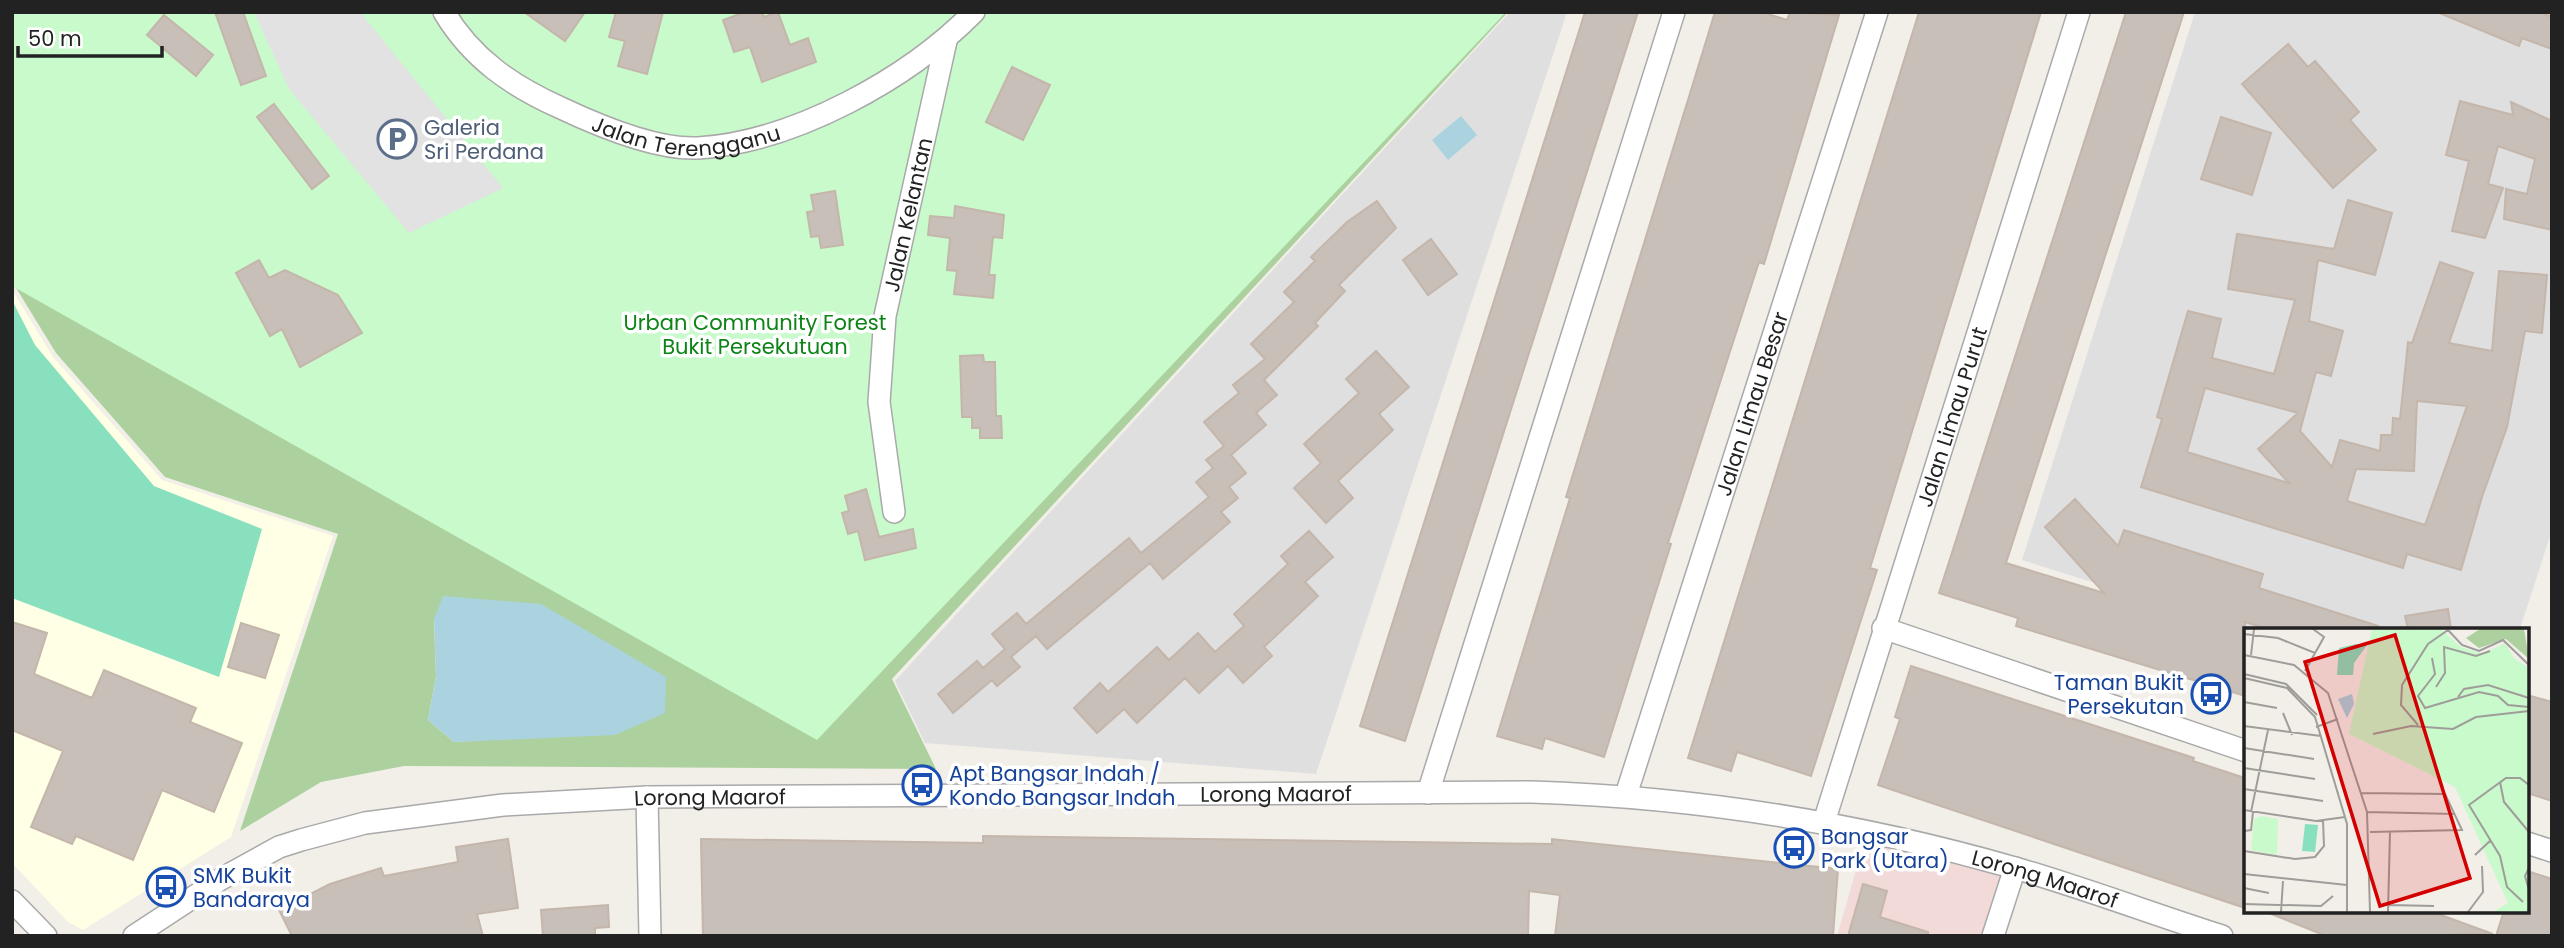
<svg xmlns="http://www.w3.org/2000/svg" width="2564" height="948" viewBox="0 0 2564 948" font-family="Poppins,sans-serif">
  <rect width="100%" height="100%" fill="#f2efe9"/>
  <!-- residential -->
  <path fill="#e0dfdf" d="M1510,12H1567L1316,774L925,743L895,681Z
    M2195,12H2552V530L2520,629L2245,630L2022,560Z"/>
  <!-- commercial -->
  <path fill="#f2dad9" d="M1865,839L2004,872L1983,936H1837Z"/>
  <!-- education -->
  <path fill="#ffffe5" d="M12,290L53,357L162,480L333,536L231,837L83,930L68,922L12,863Z"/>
  <!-- forest -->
  <path fill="#add19e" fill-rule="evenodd" d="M1109,12H1508L892,679L936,769L404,766L321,782L240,831L338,534L165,477L56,353L13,283L12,43ZM434,619L529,737L454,742L428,720L436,676Z"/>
  <!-- park -->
  <path fill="#c8facc" d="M12,12H1506L817,740L12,286Z"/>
  <!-- pitch -->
  <path fill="#88e0be" d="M13,302L35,345L154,486L262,529L219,677L12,598Z"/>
  <!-- parking -->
  <path fill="#e2e2e2" d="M254,12H360L503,188L409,233L289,89Z"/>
  <!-- water -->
  <path fill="#aad3df" d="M1461,116L1477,135L1448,160L1432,140Z
    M443,596L541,604L666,677L665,713L615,735L454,742L428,720L436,676L434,619Z"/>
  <!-- building -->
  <path fill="#c7bfb8" stroke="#c4b6ab" stroke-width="2" fill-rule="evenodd" d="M215,12H243L266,76L241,85Z
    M524,12H585L565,41Z
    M616,12H663L647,74L618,66L625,41L609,37Z
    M745,12H762L764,17L778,12L790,45L808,38L816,62L762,82L750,47L734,52L723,20Z
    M1585,12H1638L1405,741L1360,726Z
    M1715,12H1762L1787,20L1790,12L1839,15L1764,264L1759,262L1668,543L1671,544L1604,757L1545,738L1542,749L1497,736L1570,498L1566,497Z
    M1919,12H2041L1870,568L1877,570L1811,776L1737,752L1731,771L1688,758Z
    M2126,12H2184L2006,563L2104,593L2045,527L2075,499L2118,546L2124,530L2263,574L2259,588L2378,626L2377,629H2268L2245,622V696L2016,626L2018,618L1939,593Z
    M2437,12H2539L2552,17V49L2522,38L2519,46Z
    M164,15L213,55L196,76L147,35Z
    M2288,44L2308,67L2315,61L2359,112L2350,120L2376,150L2333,188L2242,84Z
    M1012,67L1050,85L1023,140L986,122Z
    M2460,101L2513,115L2511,102L2552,121V230L2504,219L2506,189L2527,194L2535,159L2498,146L2488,184L2503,188L2485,238L2452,231L2469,161L2446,155Z
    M274,104L329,176L312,189L257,117Z
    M2221,117L2271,133L2252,195L2201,179Z
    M835,191L843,245L821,248L819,236L811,237L807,212L814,211L811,195Z
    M2348,200L2392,213L2375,275L2318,260L2309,321L2343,331L2331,376L2316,372L2300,431L2332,467L2340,440L2380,451L2381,435H2392L2393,418L2400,419L2408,342L2412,343L2440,262L2473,273L2449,343L2492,351L2499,271L2547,275L2542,333L2525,331L2507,427L2482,497L2461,570L2407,554L2403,568L2141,487L2162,419L2157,417L2188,311L2221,319L2212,358L2274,374L2295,300L2228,289L2237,234L2334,249ZM2205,388L2298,413L2258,449L2289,483L2187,452ZM2417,401L2467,406L2425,525L2347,501L2356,469L2414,471Z
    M1377,201L1396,228L1339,285L1345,291L1315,323L1318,326L1264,380L1277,395L1256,413L1266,425L1231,455L1246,473L1229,487L1238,498L1221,512L1230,522L1163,579L1150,563L1047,649L1036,636L1011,657L1020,667L997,686L992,680L953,713L938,694L977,661L983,668L1005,649L992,634L1017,613L1026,624L1129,538L1141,553L1209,497L1196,482L1213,468L1206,460L1224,446L1204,422L1239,393L1233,385L1265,359L1251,344L1294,302L1284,292L1315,261L1311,257L1347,222Z
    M955,206L1004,215L1002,238L993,237L989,275H995L993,298L954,294L957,271L947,270L950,238L928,235L930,216L954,218Z
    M1431,239L1457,274L1428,295L1403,260Z
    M259,260L269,278L285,270L338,295L362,333L300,367L282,329L270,336L236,273Z
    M1376,351L1409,387L1379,414L1393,430L1338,481L1353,498L1326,523L1294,488L1321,463L1304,444L1359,393L1346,379Z
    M983,355L984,362H995L996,416H1001L1002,438H980V428H972V417H962L960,356Z
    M866,489L879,537L913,529L916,548L865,560L858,531L848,534L842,513L849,511L845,496Z
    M1309,531L1333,557L1305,582L1318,596L1264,647L1272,656L1243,683L1228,666L1199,693L1185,678L1137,723L1124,709L1097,733L1074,708L1100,683L1108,692L1157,647L1169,660L1198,633L1215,652L1244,626L1234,614L1288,564L1281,556Z
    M2448,609L2451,629H2408L2405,616Z
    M12,622L47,633L34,674L92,698L104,670L196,708L190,722L242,743L214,812L162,790L133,860L76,836L72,844L31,827L63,751L12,730Z
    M241,623L279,635L265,678L228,667Z
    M1911,666L2194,758L2193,761L2245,778V908L1878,785L1900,719L1895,717Z
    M2527,695L2552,702V801L2527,793Z
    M983,836L1552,844V839L1838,869L1833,936H1555L1560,895L1529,891L1528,936H703L701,839L983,843Z
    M508,839L518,908L477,914L483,936H292L279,910L330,884L381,868L384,876L458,862L456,847Z
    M2527,871L2552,879V936H2496L2504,911H2527Z
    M1863,884L1887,891L1880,917L1928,932V936H1848Z
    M608,905L609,927L595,928V936H543L541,910Z
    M2264,911H2430L2493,934L2326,936Z"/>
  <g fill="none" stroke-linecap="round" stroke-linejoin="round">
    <!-- street casing -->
    <g stroke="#a9a9a9" stroke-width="24">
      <g id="street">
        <path id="s1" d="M444,12C472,59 512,86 561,108C597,125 657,150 698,148C794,142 908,79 974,12"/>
        <path id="s2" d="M894,512L879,402L885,316L946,41"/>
        <path d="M1883,628L2246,751"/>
        <path d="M1428,793L1674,12"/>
        <path id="s3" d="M1626,795L1877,12"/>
        <path d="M647,797L650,936"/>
        <path id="s4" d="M1824,822L2079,12"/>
        <path d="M2527,843L2552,851"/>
        <path d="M12,901L46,936"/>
        <path id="s5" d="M134,936L221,879L279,847L301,840L365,823L503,805L647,797L1532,792C1694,797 1858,823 2015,868C2084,888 2153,914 2222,936"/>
        <path d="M1993,936L2015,868"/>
      </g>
    </g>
    <!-- street -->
    <use href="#street" stroke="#fff" stroke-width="21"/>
  </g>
  <!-- icons -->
  <defs>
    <g id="parking-ring" transform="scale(2.0125)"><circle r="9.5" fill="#fff" stroke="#5c6f8a" stroke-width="1.5"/><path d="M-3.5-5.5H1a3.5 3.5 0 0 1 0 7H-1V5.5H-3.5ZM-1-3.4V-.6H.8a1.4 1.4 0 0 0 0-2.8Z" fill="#5c6f8a"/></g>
    <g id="bus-ring" transform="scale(2.0125)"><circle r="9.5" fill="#fff" stroke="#1a4fb4" stroke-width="1.5"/><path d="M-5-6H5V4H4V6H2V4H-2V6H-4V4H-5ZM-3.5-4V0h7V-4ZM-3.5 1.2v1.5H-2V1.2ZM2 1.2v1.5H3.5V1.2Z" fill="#1a4fb4"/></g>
  </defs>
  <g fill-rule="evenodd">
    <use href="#parking-ring" x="397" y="139"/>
    <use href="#bus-ring" x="2211" y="694"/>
    <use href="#bus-ring" x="922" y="785"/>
    <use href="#bus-ring" x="1794" y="848"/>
    <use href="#bus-ring" x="166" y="887"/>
  </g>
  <g text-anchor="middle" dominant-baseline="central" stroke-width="7" stroke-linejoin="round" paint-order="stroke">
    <!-- street labels -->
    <g font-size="21" fill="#222" stroke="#fff">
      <text stroke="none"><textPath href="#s1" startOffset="285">Jalan Terengganu</textPath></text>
      <text stroke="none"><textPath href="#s2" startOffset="301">Jalan Kelantan</textPath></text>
      <text stroke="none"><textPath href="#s3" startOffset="411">Jalan Limau Besar</textPath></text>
      <text stroke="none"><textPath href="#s4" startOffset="425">Jalan Limau Purut</textPath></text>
      <text stroke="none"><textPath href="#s5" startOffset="1172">Lorong Maarof</textPath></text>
      <text stroke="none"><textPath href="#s5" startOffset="606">Lorong Maarof</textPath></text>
      <text stroke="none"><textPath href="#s5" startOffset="1950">Lorong Maarof</textPath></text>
    </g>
    <!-- service labels -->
    <g font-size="21" fill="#4e5e75" stroke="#fff" text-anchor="start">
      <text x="424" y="127">Galeria<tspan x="424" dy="24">Sri Perdana</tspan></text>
    </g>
    <!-- park labels -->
    <g font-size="21" fill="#0c8416" stroke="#fff">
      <text x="755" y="322">Urban Community Forest<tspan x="755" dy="24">Bukit Persekutuan</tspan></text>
    </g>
    <!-- transit labels -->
    <g font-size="21" fill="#164399" stroke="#fff" text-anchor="start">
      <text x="2184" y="682" text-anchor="end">Taman Bukit<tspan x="2184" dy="24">Persekutan</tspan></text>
      <text x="949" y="773">Apt Bangsar Indah /<tspan x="949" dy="24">Kondo Bangsar Indah</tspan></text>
      <text x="1821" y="836">Bangsar<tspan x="1821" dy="24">Park (Utara)</tspan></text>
      <text x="193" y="875">SMK Bukit<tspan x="193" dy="24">Bandaraya</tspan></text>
    </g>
  </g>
  <!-- overview -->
  <g transform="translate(2244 628)">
    <rect width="285" height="285" fill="#f2efe9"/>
    <path d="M236,1H280L285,31L262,11L235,20L222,10Z" fill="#add19e"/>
    <path d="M128,1H197L217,19L239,26L261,15L270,30L285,40V284H249L264,275L211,159L105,106ZM17,188L34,191L33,227L7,222L10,191Z" fill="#c8facc"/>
    <path d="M112,16L123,17L110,35L109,47H93L95,20ZM61,196L74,197L71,224L58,223Z" fill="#88e0be"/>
    <path d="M108,66L110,76L103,90L94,71Z" fill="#aad3df"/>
    <path fill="none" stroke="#9f9d99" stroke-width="2" d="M204,2L218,17L235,23L259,12L285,37M0,6L34,10L71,25M0,27L50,37L84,65L123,184L126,284M7,27L10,1M188,30L191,46L174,68L181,80L235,64L254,68L264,77L285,79M61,43L80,9L69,1M0,46L42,56L73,87M0,50L43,60L71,89L103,196V284M192,59L201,45L200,19L232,28L246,23M214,69L220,61L244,57L285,70M0,74L33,80M39,85L48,107M174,97L157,77L158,57L184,16L204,2M0,98L77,108M72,99L94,91M129,106L167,98L209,101L232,89L285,83M0,120L70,131M0,140L71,151M256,154L260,174L285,204M0,161L79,173M117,165L201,166L218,202L126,204M0,182L72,193L101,189M7,184L24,102M123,184L211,186M0,203L7,202L9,184M0,223L51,231L71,229L80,218L79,192M231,227L247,212M285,240L281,248L285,262M0,246L103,257M0,260L25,265M279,274L263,259L256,228L225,177L262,150H276L285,157M0,276L77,278L89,268M145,277L190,278M37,284L39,253M144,284L146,204M224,284L239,264L238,238"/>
    <path fill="#d40000" fill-opacity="0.15" stroke="#d40000" stroke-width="3.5" d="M151,7L226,250L136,278L61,34Z"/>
    <rect width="285" height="285" fill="none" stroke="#222" stroke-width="3.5"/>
  </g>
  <!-- border -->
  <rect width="2564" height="948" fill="none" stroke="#222222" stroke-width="28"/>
  <!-- scale -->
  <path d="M18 46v10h144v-10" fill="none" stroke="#222222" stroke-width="3.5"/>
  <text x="28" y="46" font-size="21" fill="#222222" stroke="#ffffff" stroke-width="5" paint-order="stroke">50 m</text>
</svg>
